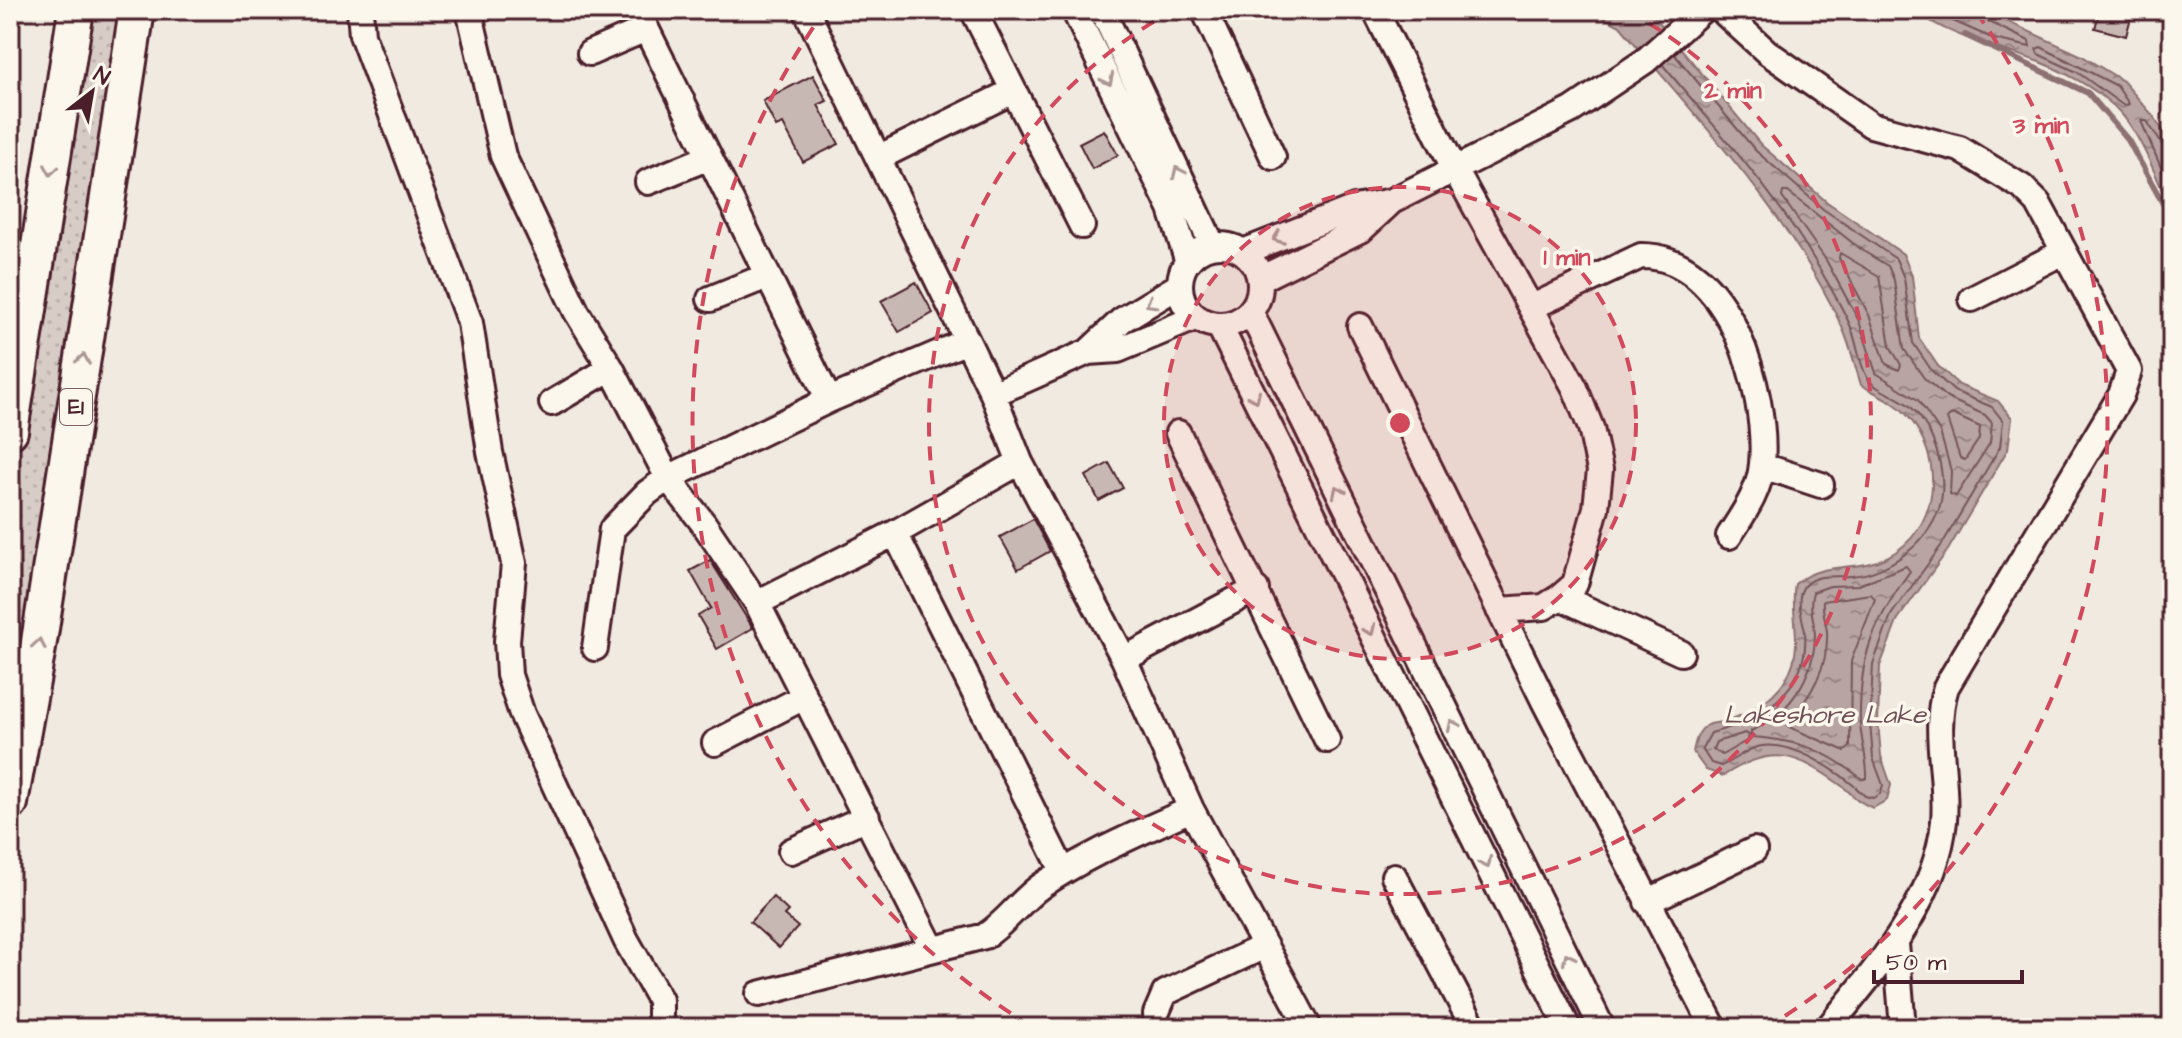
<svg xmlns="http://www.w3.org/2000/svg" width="2182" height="1038" viewBox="0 0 2182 1038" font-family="'Architects Daughter',sans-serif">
  <defs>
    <pattern id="grass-dots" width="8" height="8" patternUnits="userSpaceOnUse" patternTransform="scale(2)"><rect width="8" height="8" fill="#d8ccc6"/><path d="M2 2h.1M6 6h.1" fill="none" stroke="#bbafaa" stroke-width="1.8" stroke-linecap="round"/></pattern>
    <pattern id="water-ripples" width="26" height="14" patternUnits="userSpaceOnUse" patternTransform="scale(2)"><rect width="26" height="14" fill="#b8a4a2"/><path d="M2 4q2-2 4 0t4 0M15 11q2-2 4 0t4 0" fill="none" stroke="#988584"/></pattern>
  </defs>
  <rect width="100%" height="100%" fill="#f0eae0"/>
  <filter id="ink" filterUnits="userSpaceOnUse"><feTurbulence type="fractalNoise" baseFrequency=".0125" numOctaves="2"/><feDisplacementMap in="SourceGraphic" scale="16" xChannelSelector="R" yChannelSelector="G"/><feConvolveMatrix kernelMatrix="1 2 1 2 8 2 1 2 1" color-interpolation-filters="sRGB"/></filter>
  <g filter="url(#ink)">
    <!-- grass -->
    <path fill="url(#grass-dots)" stroke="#917678" stroke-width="2" d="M86,10H125L10,730V492Z"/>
    <!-- water -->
    <path fill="url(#water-ripples)" stroke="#8c6f72" stroke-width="2" d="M1590,10H1649L1761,145L1827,202L1903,254L1912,276L1919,338L1938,366L1959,385L1998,401L2012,418L2008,449L1948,550L1898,619L1880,666L1878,722L1881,756L1891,785L1887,800L1873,808C1859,803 1853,795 1842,786C1797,753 1771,744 1723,776L1706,770L1693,752C1695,743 1697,731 1707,725C1711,723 1719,723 1725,721C1753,713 1784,693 1793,663C1801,637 1790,611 1795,584C1823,560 1855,573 1887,557C1941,529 1945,458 1907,415C1896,402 1876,394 1861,385C1855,366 1850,345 1842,327C1791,215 1698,120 1620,26Z
      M1915,10H1983L2082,56L2123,81L2155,118L2172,146V213C2160,186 2149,155 2133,130C2110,90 2053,65 2010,52C1981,43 1939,31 1915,10Z"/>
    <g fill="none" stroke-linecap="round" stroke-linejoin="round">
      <!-- shore -->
      <path stroke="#76545b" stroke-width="2" d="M1928,10L1994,39L2030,47L2029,41L1985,20L1982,10
        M2041,47L2117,86L2129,104L2124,106L2077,72L2038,54L2036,49Z
        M1662,64C1716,129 1776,193 1818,266C1829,285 1841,305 1850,325C1857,341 1858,361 1867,377C1874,391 1900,396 1911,407C1935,430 1949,477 1939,509C1927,544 1888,573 1851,576C1836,577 1817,573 1805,585C1794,598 1803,618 1805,632C1810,690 1759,721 1711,733L1702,749L1711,763L1721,766C1732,761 1742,753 1754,748C1789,736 1842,773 1865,796L1873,798L1880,794L1883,785L1873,758L1870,723L1873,664L1891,615L1941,546L2000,447L2003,421L1992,407L1954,391L1932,371L1913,343L1904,278L1896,259L1823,209L1756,151L1674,54
        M2172,149L2163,146L2147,121H2141L2172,193
        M1783,192H1788L1863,251L1888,266L1894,280L1904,349L1924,378L1947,398L1985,415L1992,423L1990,443L1956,496L1950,494L1951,471L1940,432L1918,400L1876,373L1859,321L1826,260L1782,197Z
        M1840,253L1879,276L1890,346L1901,365L1899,370L1886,364L1869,315L1839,258Z
        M1952,414L1980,427L1979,439L1965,460L1960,458L1947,419Z
        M1906,566L1910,571C1872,625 1859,656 1860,723C1861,741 1868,762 1867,778L1862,779C1824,749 1798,740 1751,737V731C1789,714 1814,678 1815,636C1815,621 1808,608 1813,592L1830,586L1858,585Z
        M1871,594L1875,599L1851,661L1850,747L1845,751L1789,727L1787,723C1810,698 1829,668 1827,632C1826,622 1822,611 1823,601Z
        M1745,733L1749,735L1748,740L1722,755L1713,749L1716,742Z"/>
      <!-- stream -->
      <path stroke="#8c6f72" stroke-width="6" d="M1965,35L2088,93L2128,140L2172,220"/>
    </g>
    <!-- building -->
    <path fill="#c8b8b3" stroke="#4a1f2b" stroke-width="2" d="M2100,10H2133L2126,36L2095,28Z
      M813,75L827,101L818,105L839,144L803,162L783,124L776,127L763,101Z
      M1104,130L1118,155L1092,169L1079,143Z
      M916,282L933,313L899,332L881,301Z
      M1109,463L1123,488L1099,501L1086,476Z
      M1033,519L1050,551L1018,569L1000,537Z
      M710,560L753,628L717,649L698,616L711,608L690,571Z
      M773,897L788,911L784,915L798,927L779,948L750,922Z"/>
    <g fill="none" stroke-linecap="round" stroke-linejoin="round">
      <!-- minor casing -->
      <g stroke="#4a1f2b" stroke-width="30">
        <path id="minor" d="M360,10L362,35L470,323L490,452L514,563L507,641L509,675L522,714L626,940L660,1000V1028
          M469,10L503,156L576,311L611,368L668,478L704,524L757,603L932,948
          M637,10L829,400
          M806,10L993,394L1020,462L1124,659L1191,809L1309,1028
          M973,10L1082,226
          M1074,10L1171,209L1187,259
          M1102,10L1211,242
          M1204,10L1273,157
          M1375,10L1454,168L1575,388L1591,428L1600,470L1596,508L1575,584L1560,597
          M1721,10L1767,52L1871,125L1960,149L2022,187L2038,203L2129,371L2121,395L1946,687C1932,731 1948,775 1944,821C1936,903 1877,967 1828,1028
          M590,53L646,29
          M880,157L1013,91
          M648,182L707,158
          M1180 285a40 40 0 1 1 80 0a40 40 0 1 1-80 0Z
          M1243,252L1355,208L1392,201
          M1260,279L1362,229L1392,201L1572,110L1645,61L1702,10
          M710,299L767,276
          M1972,299L2063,252
          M1532,307L1641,256C1729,255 1768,393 1762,464C1760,491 1743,514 1729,536
          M1251,313L1602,1028
          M1360,326L1544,701L1714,1028
          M1220,327L1568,1028
          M1088,352L1122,320L1180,285
          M993,394L1088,352L1118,350L1195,318
          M552,403L611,368
          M1178,433L1327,740
          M1763,466L1821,485
          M895,533L1063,871
          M757,603L895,533L1020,462
          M1499,610L1544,607L1560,597L1681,653
          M595,648L612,529L647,493L668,478L829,400L967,341
          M1124,659L1256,589
          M715,743L804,697
          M791,851L867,817
          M1394,876L1474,1028
          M1647,902L1754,850
          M1896,944L1903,1028
          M759,994L985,936C1007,922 1020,901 1041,886C1087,854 1140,833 1191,809
          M1157,1028L1156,1014L1165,993L1265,946"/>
      </g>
      <!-- highway casing -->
      <g stroke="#4a1f2b" stroke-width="40">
        <path id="highway" d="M10,431L76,10
          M10,803L38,648L137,10"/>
      </g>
      <!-- minor -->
      <use href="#minor" stroke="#fbf7ec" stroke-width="24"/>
      <!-- highway -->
      <use href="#highway" stroke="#fbf7ec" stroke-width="34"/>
    </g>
    <!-- one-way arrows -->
    <defs><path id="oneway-chevron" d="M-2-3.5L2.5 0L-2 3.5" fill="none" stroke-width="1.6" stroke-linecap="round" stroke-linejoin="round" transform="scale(2)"/></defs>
    <g stroke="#ab9695">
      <use href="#oneway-chevron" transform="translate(1108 80) rotate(64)"/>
      <use href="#oneway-chevron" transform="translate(51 170) rotate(99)"/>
      <use href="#oneway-chevron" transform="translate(1178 172) rotate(-115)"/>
      <use href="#oneway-chevron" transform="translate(1278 238) rotate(159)"/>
      <use href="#oneway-chevron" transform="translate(1151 303) rotate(150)"/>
      <use href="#oneway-chevron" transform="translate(83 359) rotate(-81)"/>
      <use href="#oneway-chevron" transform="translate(1255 397) rotate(64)"/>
      <use href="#oneway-chevron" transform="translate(1338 491) rotate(-116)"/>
      <use href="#oneway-chevron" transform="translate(1370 630) rotate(64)"/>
      <use href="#oneway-chevron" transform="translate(39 644) rotate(-81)"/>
      <use href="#oneway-chevron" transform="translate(1453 725) rotate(-116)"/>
      <use href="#oneway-chevron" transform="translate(1486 863) rotate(64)"/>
      <use href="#oneway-chevron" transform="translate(1568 958) rotate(-116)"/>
    </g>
  </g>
  <!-- distance rings -->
  <circle cx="1400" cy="423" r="236" fill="#d1495b" fill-opacity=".12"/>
  <g fill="none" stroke="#d1495b" stroke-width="4" stroke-dasharray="14 10">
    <circle cx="1400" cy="423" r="236"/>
    <path d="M1628 11A471 471 0 1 1 1172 11"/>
    <path d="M1031 1026A707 707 0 0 1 824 12M1976 12A707 707 0 0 1 1769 1026"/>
  </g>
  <g text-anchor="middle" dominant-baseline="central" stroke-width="7" stroke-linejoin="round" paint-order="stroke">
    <!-- shield labels -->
    <rect fill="#fbf7ec" stroke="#7f6065" stroke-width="2" x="60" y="389" width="32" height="36" rx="6"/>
    <g font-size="22" font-weight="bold" fill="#4a1f2b">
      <text x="76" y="407">E1</text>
    </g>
    <!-- water labels -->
    <g font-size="26" font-style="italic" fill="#704e55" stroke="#fbf7ec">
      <text x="1825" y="715">Lakeshore Lake</text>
    </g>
  </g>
  <circle cx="1400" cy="423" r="12" fill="#d1495b" stroke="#fbf7ec" stroke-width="4"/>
  <g font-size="24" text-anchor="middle" font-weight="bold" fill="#d1495b" stroke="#fbf7ec" stroke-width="7" stroke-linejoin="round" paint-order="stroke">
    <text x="1733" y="98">2 min</text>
    <text x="2041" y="133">3 min</text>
    <text x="1567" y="265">1 min</text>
  </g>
  <!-- margin -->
  <rect width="2182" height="1038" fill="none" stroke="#fbf7ec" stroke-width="40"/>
  <rect x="20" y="20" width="2142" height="998" fill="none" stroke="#4a1f2b" stroke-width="3" filter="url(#ink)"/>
  <!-- north arrow -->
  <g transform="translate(92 92) rotate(31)" stroke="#fbf7ec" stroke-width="6" paint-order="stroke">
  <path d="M0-6L14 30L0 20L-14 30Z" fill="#4a1f2b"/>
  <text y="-12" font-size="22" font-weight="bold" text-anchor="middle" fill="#4a1f2b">N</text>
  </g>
  <!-- scale -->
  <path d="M1874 970v12h148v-12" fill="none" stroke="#4a1f2b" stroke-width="4"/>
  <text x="1886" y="970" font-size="24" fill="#4a1f2b" stroke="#fbf7ec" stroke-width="6" paint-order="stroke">50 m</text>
</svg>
